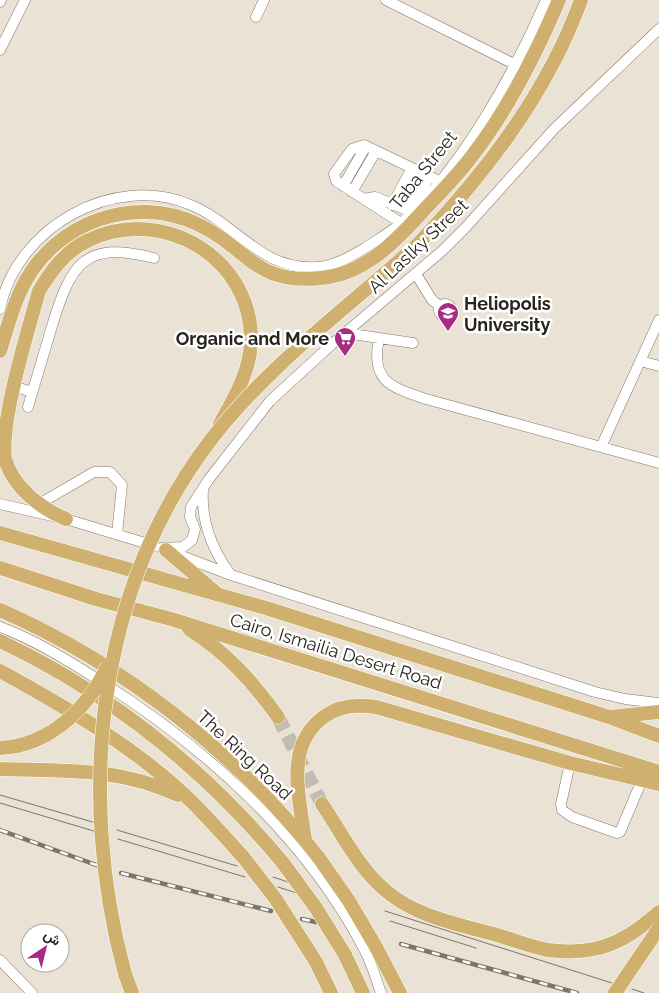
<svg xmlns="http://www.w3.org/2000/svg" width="659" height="993" viewBox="0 0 659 993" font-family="Raleway,Vazirmatn,sans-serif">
  <rect width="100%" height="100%" fill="#eae2d4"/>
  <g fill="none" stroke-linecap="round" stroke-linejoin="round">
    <!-- highway-tunnel -->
    <path stroke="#c3bcb0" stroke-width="14" stroke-dasharray="14 7" stroke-linecap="butt" d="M278,717L322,804"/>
    <!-- minor casing -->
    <g stroke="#817a6c" stroke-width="11">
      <path id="minor" d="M386,0L516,65
        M0,2L1,0
        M256,17L264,0
        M0,50L25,0
        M343,186L366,146
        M352,192L376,151
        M364,199L375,197L407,210L430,177
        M392,205L412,168
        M401,223L336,181L334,174L352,149L364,145L439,181
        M416,274L432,300L440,306
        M439 310a6 6 0 1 1 12 0a6 6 0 1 1-12 0Z
        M0,309C16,228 113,172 191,205C237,224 261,271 317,267C334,266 350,257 365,248C377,240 389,233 400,224C459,173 515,72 546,0
        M345,333L413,343
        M379,338C370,382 391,387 426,399L659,463
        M640,361L659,366
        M13,386L32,392
        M28,407C36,380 44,353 52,326C71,264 84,240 154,258
        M601,447L659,320
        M203,490C201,521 212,549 230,574
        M0,504L66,519L155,546
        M39,504L94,472H110L122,485L117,534
        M162,548L183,547L192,540L195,529L190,517L191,507L209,479L270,401L331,345L442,251L467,226L554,129L659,29
        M174,553L231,575L595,692L625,699L659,703
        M0,627C35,640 69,661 100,681C205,747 307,838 365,951C372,964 376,979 381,993
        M570,763L561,804L562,810L572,817L617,833L620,832L642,780
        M0,960L32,993"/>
    </g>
    <!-- highway casing -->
    <g stroke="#fff" stroke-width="15">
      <path id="highway" d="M416,246C484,175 547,94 581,0
        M0,351C7,329 13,304 24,284C56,222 134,194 197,224C248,247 253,285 321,278C365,274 396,241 424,210C441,192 458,175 472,156C508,110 536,54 559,0
        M66,519C40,508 13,487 5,459C0,420 28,331 39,291C51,271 66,250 89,240C163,205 253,258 251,342C250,372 234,398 220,424
        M0,533L266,608L609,717L659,736
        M166,550L215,592
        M0,568L96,599L171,619L659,772
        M0,610C123,664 236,752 319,858
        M189,629C226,652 253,682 278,717
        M0,641C112,694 204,768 283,863
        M0,671C67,708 137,748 192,802C210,820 227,839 244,858
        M610,717L659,712
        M0,769C65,771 117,767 178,795
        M322,804C341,832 358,867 385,890C416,917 458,924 497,935C514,940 531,947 548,950C563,952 579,952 594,949C620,944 639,929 659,912
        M305,840C300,798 283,745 325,716C340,705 357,704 376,707L570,763L659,784
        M376,947L400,993
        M345,955L363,993
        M316,962L331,993
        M125,974L132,993"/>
    </g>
    <!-- minor -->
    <use href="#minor" stroke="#fff" stroke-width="10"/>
    <!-- highway -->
    <use href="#highway" stroke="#d0b06e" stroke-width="14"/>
    <!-- tram -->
    <path stroke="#7b766c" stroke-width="1" d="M0,795L96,823
      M0,803L97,832
      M117,830L237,866
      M118,839L245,877
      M273,877L291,883
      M278,887L300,894
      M385,911L612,983
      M390,921L476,948
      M632,989L644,993"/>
    <!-- rail casing -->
    <g stroke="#7b766c" stroke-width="4.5">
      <path id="rail" d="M0,830L99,866
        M121,873L271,911
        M302,919L316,922
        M401,944L577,993"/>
    </g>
    <!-- rail -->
    <use href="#rail" stroke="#fff" stroke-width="2.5" stroke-dasharray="8" stroke-linecap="butt"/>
    <!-- highway-bridge casing -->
    <g stroke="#fff" stroke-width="15" stroke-linecap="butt">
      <path id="highway-bridge" d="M0,748C50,746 89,707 108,665
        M244,858L275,898L316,962
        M319,858L349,901L376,947
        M283,863L316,908L345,955
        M125,974C76,794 96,588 213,437C270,364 347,308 416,246
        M615,993L659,928"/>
    </g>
    <!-- highway-bridge -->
    <use href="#highway-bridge" stroke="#d0b06e" stroke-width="14"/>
  </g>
  <!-- icons -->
  <defs>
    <g id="university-pin" transform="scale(1.125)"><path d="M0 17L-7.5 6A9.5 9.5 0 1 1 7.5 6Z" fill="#a52c81" stroke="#fff"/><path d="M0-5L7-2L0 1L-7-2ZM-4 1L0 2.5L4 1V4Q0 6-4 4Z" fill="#fff"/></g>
    <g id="supermarket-pin" transform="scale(1.125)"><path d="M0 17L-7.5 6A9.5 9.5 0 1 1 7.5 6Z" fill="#a52c81" stroke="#fff"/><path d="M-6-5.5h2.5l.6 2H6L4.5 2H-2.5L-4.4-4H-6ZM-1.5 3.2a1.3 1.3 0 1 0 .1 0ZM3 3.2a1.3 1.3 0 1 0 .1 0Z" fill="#fff"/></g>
  </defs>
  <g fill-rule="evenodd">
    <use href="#university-pin" x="448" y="313"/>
    <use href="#supermarket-pin" x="345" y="338"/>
  </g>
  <g text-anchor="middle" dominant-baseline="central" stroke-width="5" stroke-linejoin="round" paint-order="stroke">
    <!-- street labels -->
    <g font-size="18" fill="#27241e" stroke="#fff">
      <text transform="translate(423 170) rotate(-51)">Taba Street</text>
      <text transform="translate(418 246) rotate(-43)">Al Laslky Street</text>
      <text transform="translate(336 651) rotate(17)">Cairo, Ismailia Desert Road</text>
      <text transform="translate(245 755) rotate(43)">The Ring Road</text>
    </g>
    <!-- poi labels -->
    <g font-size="18" font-weight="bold" fill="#27241e" stroke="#fff" text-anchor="start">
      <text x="464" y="303">Heliopolis<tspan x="464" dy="21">University</tspan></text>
      <text x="329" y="338" text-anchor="end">Organic and More</text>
    </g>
  </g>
  <!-- north arrow -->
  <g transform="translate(45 948) rotate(35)"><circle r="24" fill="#ffffff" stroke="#a9a7a5"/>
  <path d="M0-4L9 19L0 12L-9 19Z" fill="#a52c81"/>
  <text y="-8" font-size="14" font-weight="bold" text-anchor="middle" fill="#27241e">ش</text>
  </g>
</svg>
